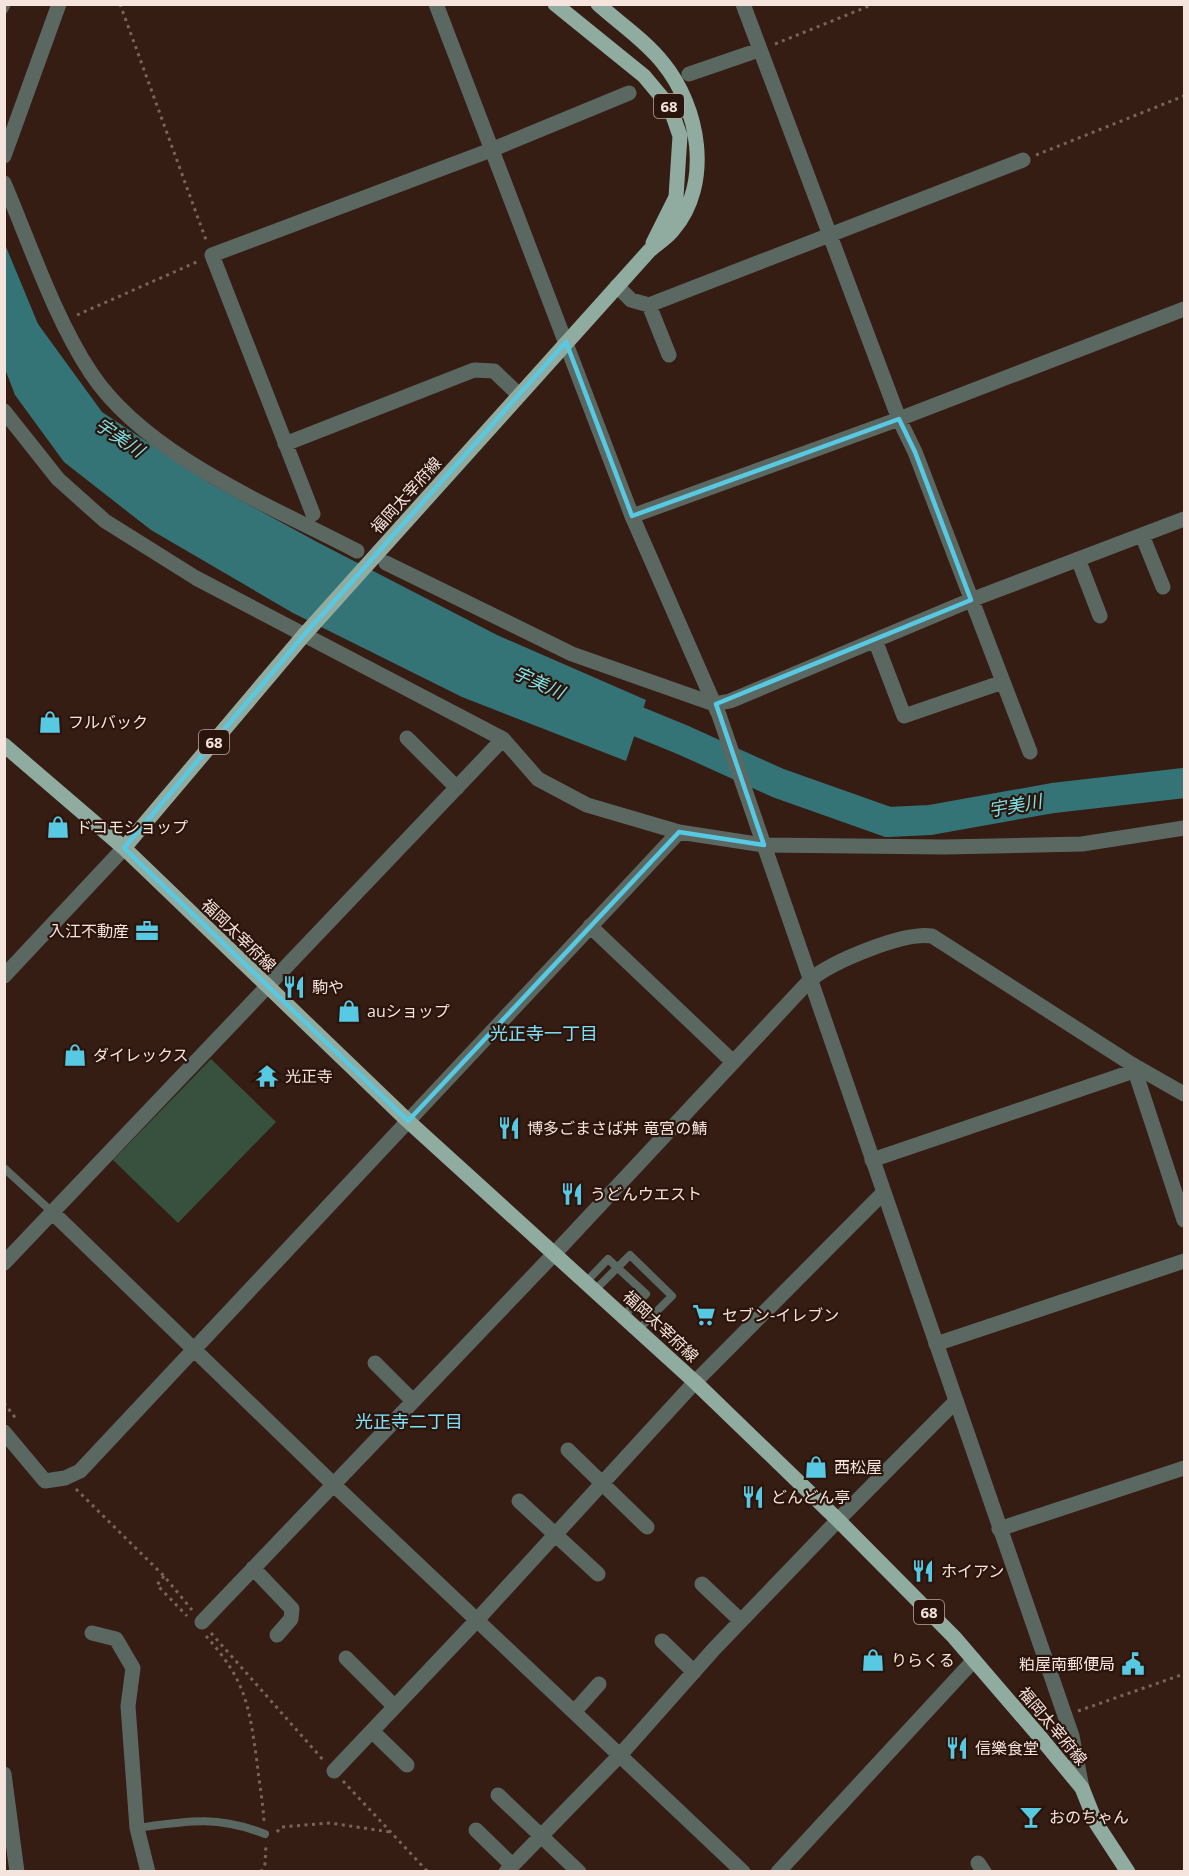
<svg xmlns="http://www.w3.org/2000/svg" width="1189" height="1876" viewBox="0 0 1189 1876" font-family="'Open Sans','Noto Sans JP',sans-serif">
  <rect width="100%" height="100%" fill="#351d14"/>
  <!-- green -->
  <path fill="#37513e" d="M211,1059L276,1122L178,1223L113,1160Z"/>
  <!-- water -->
  <path fill="#347477" d="M4,242L38,324L102,412L209,483L319,543L497,635L646,700L626,761L462,697L293,613L151,530L64,462L15,395L5,369Z"/>
  <g fill="none" stroke-linecap="round" stroke-linejoin="round">
    <!-- river -->
    <path stroke="#347477" stroke-width="30" d="M600,706L683,740L778,783L888,822L930,820L1053,798L1184,783"/>
    <!-- path -->
    <path stroke="#79645c" stroke-width="3" stroke-dasharray="3 4.5" stroke-linecap="butt" d="M120,4L206,240
      M775,44L874,4
      M1036,155L1184,96
      M77,315L199,261
      M4,1403L17,1420
      M76,1489L164,1576L192,1610
      M164,1576L157,1585L187,1616
      M211,1633L324,1761
      M206,1636C246,1681 249,1705 257,1762C259,1782 263,1802 264,1822
      M1078,1711L1184,1674
      M343,1781L428,1872
      M277,1832L281,1827L330,1823L390,1832
      M261,1872L265,1864L266,1844"/>
    <!-- service -->
    <path stroke="#5b6862" stroke-width="8" d="M4,10L7,4
      M4,1168L52,1212
      M586,1282L608,1259L646,1294L623,1316
      M595,1290L630,1255L672,1296L638,1330
      M137,1828C186,1821 217,1815 265,1834"/>
    <!-- minor -->
    <path stroke="#5b6862" stroke-width="15" d="M743,4L899,419L915,452L1030,752
      M689,74L759,50
      M4,156L59,4
      M4,183C30,244 55,319 91,373C146,456 271,506 357,551
      M617,286L631,300L649,305L1023,160
      M649,305L669,355
      M4,411L58,479L105,521L196,578L503,739L538,779L587,805L679,832L764,845L944,847L1082,844L1184,828
      M285,444L474,370L494,371L519,395
      M313,514L212,255L491,150L629,93
      M632,516L899,419L1184,309
      M1142,535L1163,587
      M1078,559L1100,616
      M386,563L572,654L714,704L730,701L971,600L1184,519
      M875,640L904,716L1003,682
      M407,738L457,788
      M590,926L733,1062
      M4,976L124,848
      M872,1160L1134,1071
      M52,1212L333,1484L743,1872
      M4,1263L503,739
      M936,1344L1184,1261
      M375,1363L413,1401
      M4,1432L45,1481L65,1478L80,1471L679,832
      M568,1450L647,1527
      M519,1501L598,1574
      M999,1529L1184,1468
      M253,1568L292,1609L291,1619L277,1635
      M702,1584L741,1621
      M202,1622L555,1253L810,980C833,961 903,932 932,936L1133,1065L1184,1094
      M92,1633L116,1639L133,1668L128,1706L137,1828L148,1872
      M662,1641L694,1672
      M346,1658L395,1707
      M575,1711L599,1684
      M372,1731L407,1765
      M334,1771L477,1620L695,1382L883,1193
      M4,1774L17,1872
      M498,1795L579,1872
      M476,1830L512,1865
      M978,1863L984,1872
      M506,1872L621,1754L714,1649L838,1520L956,1401
      M778,1872L974,1660"/>
    <!-- tertiary -->
    <path stroke="#5b6862" stroke-width="15" d="M436,4L632,516L719,715L1072,1736L1082,1788
      M1133,1065L1184,1220"/>
    <!-- primary -->
    <path stroke="#90aca0" stroke-width="15" d="M555,4L644,76L670,107L680,136L676,197L653,243
      M4,745L124,848L408,1121L695,1382L838,1520L954,1637L1040,1737L1082,1788L1096,1823L1128,1872
      M124,848L304,635L649,251C656,244 667,238 673,230C713,183 699,107 663,63C646,41 619,23 598,4"/>
  </g>
  <!-- marked area -->
  <path fill="none" stroke="#58c9e3" stroke-width="4.5" stroke-linejoin="round" d="M566,342L632,516L899,419L915,452L971,600L716,704L764,845L679,832L408,1121L124,848L304,635Z"/>
  <!-- icons -->
  <defs>
    <g id="shop-bare" transform="scale(1.8)"><path d="M-5-2.5h2.3a2.7 3.5 0 0 1 5.4 0H5L5.5 6h-11ZM-1.5-2.5h3a1.5 2.3 0 0 0-3 0Z" fill="#58c9e3" stroke="#2b140b" stroke-width="2.5" paint-order="stroke"/></g>
    <g id="office-bare" transform="scale(1.8)"><path d="M-6-3h4V-5.5h4V-3h4V5H-6ZM-1-4.5V-3h2v-1.5ZM-6 0V1H6V0Z" fill="#58c9e3" stroke="#2b140b" stroke-width="2.5" paint-order="stroke"/></g>
    <g id="restaurant-bare" transform="scale(1.8)"><path d="M-5-6h1v4h1v-4h1v4h1v-4h1v5L-1.5 .5V6h-2V.5L-5-1ZM5-6V6H3V1.5H1.5Q1.5-4 5-6Z" fill="#58c9e3" stroke="#2b140b" stroke-width="2.5" paint-order="stroke"/></g>
    <g id="temple-bare" transform="scale(1.8)"><path d="M0-6L5-2H3V0L6.5 2.5H4V6H1.5V3h-3V6H-4V2.5H-6.5L-3 0V-2H-5Z" fill="#58c9e3" stroke="#2b140b" stroke-width="2.5" paint-order="stroke"/></g>
    <g id="supermarket-bare" transform="scale(1.8)"><path d="M-6-5.5h2.5l.6 2H6L4.5 2H-2.5L-4.4-4H-6ZM-1.5 3.2a1.3 1.3 0 1 0 .1 0ZM3 3.2a1.3 1.3 0 1 0 .1 0Z" fill="#58c9e3" stroke="#2b140b" stroke-width="2.5" paint-order="stroke"/></g>
    <g id="civic-bare" transform="scale(1.8)"><path d="M-.6-6.5H3V-4.5H.6V-3L4-1V1h2V6H-6V1h2V-1L-.6-3ZM-1.2 2.5V6h2.4V2.5Z" fill="#58c9e3" stroke="#2b140b" stroke-width="2.5" paint-order="stroke"/></g>
    <g id="bar-bare" transform="scale(1.8)"><path d="M-6-5H6L.8 .8V4.5H3.5V6h-7V4.5H-.8V.8Z" fill="#58c9e3" stroke="#2b140b" stroke-width="2.5" paint-order="stroke"/></g>
  </defs>
  <g fill-rule="evenodd">
    <use href="#shop-bare" x="50" y="722"/>
    <use href="#shop-bare" x="58" y="827"/>
    <use href="#office-bare" x="147" y="931"/>
    <use href="#restaurant-bare" x="294" y="987"/>
    <use href="#shop-bare" x="349" y="1011"/>
    <use href="#shop-bare" x="75" y="1055"/>
    <use href="#temple-bare" x="267" y="1076"/>
    <use href="#restaurant-bare" x="509" y="1128"/>
    <use href="#restaurant-bare" x="572" y="1194"/>
    <use href="#supermarket-bare" x="704" y="1315"/>
    <use href="#shop-bare" x="816" y="1467"/>
    <use href="#restaurant-bare" x="753" y="1497"/>
    <use href="#restaurant-bare" x="923" y="1571"/>
    <use href="#shop-bare" x="873" y="1660"/>
    <use href="#civic-bare" x="1133" y="1664"/>
    <use href="#restaurant-bare" x="957" y="1748"/>
    <use href="#bar-bare" x="1031" y="1817"/>
  </g>
  <g text-anchor="middle" dominant-baseline="central" stroke-width="4.5" stroke-linejoin="round" paint-order="stroke">
    <!-- shield labels -->
    <g fill="#2b140b" stroke="#b8a69f" stroke-width="1.5">
      <rect x="654" y="94" width="30" height="24" rx="4.5"/>
      <rect x="199" y="730" width="30" height="24" rx="4.5"/>
      <rect x="914" y="1600" width="30" height="24" rx="4.5"/>
    </g>
    <g font-size="15" font-weight="bold" fill="#f5e4de">
      <text x="669" y="106">68</text>
      <text x="214" y="742">68</text>
      <text x="929" y="1612">68</text>
    </g>
    <!-- street labels -->
    <g font-size="16" fill="#f5e4de" stroke="#2b140b">
      <text transform="translate(406 495) rotate(-48)">福岡太宰府線</text>
      <text transform="translate(239 935) rotate(44)">福岡太宰府線</text>
      <text transform="translate(661 1326) rotate(43)">福岡太宰府線</text>
      <text transform="translate(1053 1726) rotate(50)">福岡太宰府線</text>
    </g>
    <!-- poi labels -->
    <g font-size="16" fill="#f5e4de" stroke="#2b140b" text-anchor="start">
      <text x="68" y="722">フルバック</text>
      <text x="76" y="827">ドコモショップ</text>
      <text x="129" y="931" text-anchor="end">入江不動産</text>
      <text x="312" y="987">駒や</text>
      <text x="367" y="1011">auショップ</text>
      <text x="93" y="1055">ダイレックス</text>
      <text x="285" y="1076">光正寺</text>
      <text x="527" y="1128">博多ごまさば丼 竜宮の鯖</text>
      <text x="590" y="1194">うどんウエスト</text>
      <text x="722" y="1315">セブン-イレブン</text>
      <text x="834" y="1467">西松屋</text>
      <text x="771" y="1497">どんどん亭</text>
      <text x="941" y="1571">ホイアン</text>
      <text x="891" y="1660">りらくる</text>
      <text x="1115" y="1664" text-anchor="end">粕屋南郵便局</text>
      <text x="975" y="1748">信樂食堂</text>
      <text x="1049" y="1817">おのちゃん</text>
    </g>
    <!-- water labels -->
    <g font-size="18" font-style="italic" fill="#7ce1e6" stroke="#2b140b">
      <text transform="translate(120 437) rotate(34)">宇美川</text>
      <text transform="translate(539 682) rotate(24)">宇美川</text>
      <text transform="translate(1015 805) rotate(-10)">宇美川</text>
    </g>
    <!-- neighbourhood labels -->
    <g font-size="18" fill="#7de1fa" stroke="#2b140b">
      <text x="544" y="1033">光正寺一丁目</text>
      <text x="409" y="1421">光正寺二丁目</text>
    </g>
  </g>
  <!-- border -->
  <rect width="1189" height="1876" fill="none" stroke="#f5e4de" stroke-width="12"/>
</svg>
